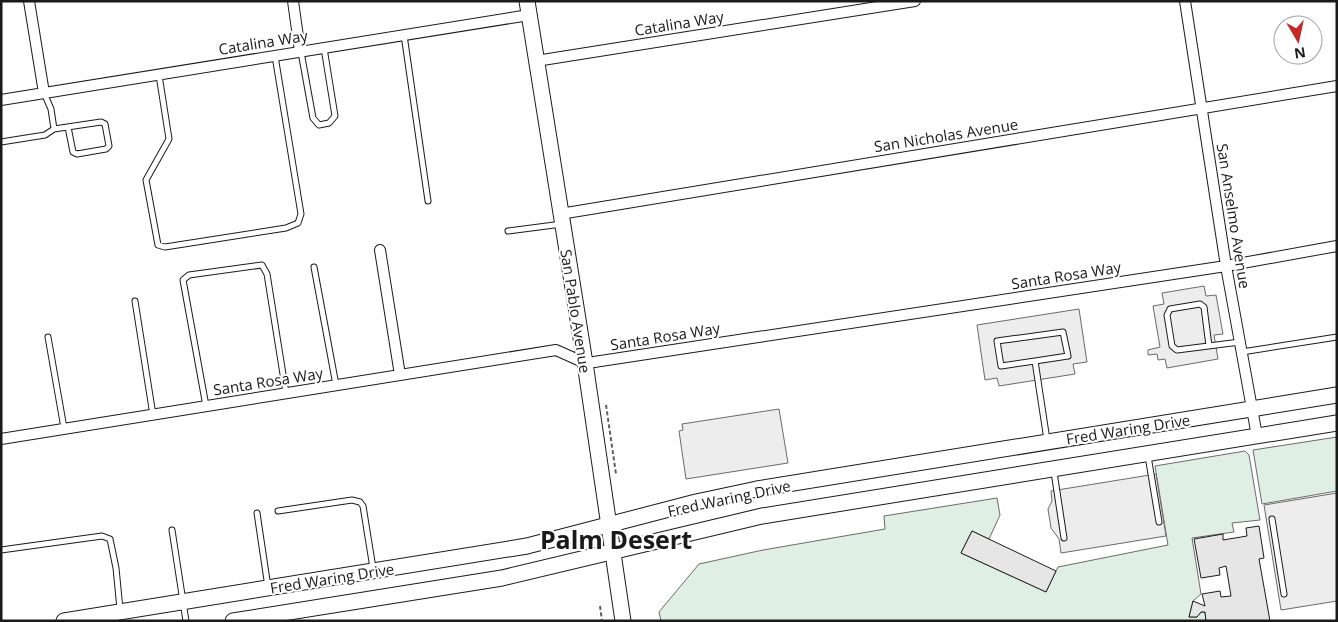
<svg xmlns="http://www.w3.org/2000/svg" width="1338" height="622" viewBox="0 0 1338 622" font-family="'Open Sans',sans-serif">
  <rect width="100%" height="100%" fill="#fff"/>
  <!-- green -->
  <path fill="#e0efe3" stroke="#6a6a6a" d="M1337,437V491L1262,504L1253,450Z
    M1245,451L1249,455L1260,520L1232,523L1234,532L1192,538L1201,594L1193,601L1189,617H1197L1201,612H1205L1206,621H661L659,612L699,564L763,550L885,529L884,516L997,498L1000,515L989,539L972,531L961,553L1046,592L1058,567L1168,545L1155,466Z"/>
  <!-- parking -->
  <path fill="#ededed" stroke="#6a6a6a" d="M1204,286L1206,296L1216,295L1223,334L1214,335L1218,359L1167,368L1165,359L1158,360L1157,354L1148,355V350L1160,347L1153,306L1164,304L1162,293Z
    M1079,309L1087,362L1073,364L1075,374L999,386L997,378L985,380L977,325Z
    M779,409L788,463L686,479L679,431L683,430L682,424Z
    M1156,474L1166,536L1061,553L1059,539L1051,528L1048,509L1052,501L1051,491Z
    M1337,493V601L1281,610L1264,505Z"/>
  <!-- building -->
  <path fill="#e6e6e6" stroke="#1a1a1a" d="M1259,526L1264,558L1259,559L1270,621H1206L1205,612H1201L1197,617H1189L1193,601L1205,606L1202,594L1220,591L1221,597L1231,596L1226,566L1219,568L1220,575L1201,578L1194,539L1223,534V540L1247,536L1246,528Z
    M972,531L1056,571L1046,592L961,553Z"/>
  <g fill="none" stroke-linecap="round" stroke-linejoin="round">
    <!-- lane casing -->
    <g stroke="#1a1a1a" stroke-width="7">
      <path id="lane" d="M404,35L428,201
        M301,52L313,118L319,125L329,123L335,116L324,48
        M159,75L169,139L146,180L158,245L165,247L286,228L298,223L301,214L275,56
        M44,93L51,109L54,129L101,122L105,124L109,146L106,149L77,154L73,152L68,127
        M1,142L45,135L54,129
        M508,231L562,224
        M314,267L336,385
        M135,301L153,415
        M48,337L64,428
        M1209,346L1204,307L1200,304L1170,309L1167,315L1172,346L1177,350L1240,342
        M1242,352L1337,337
        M1035,361L1001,366L997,341L1063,332L1068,356L1035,361L1047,440
        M206,406L183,280L189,275L262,265L267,274L286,393
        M1148,456L1159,522
        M1054,472L1064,538
        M278,511L352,500L360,502L363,506L373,568
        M257,513L268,587
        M1272,519L1284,594
        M172,530L186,621
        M1,550L102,536L110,539L116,568L120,609"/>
    </g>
    <!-- street casing -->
    <g stroke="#1a1a1a" stroke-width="12">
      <path id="street" d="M29,1L44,93
        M293,1L300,51
        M1185,1L1226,266L1257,436
        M536,61L915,1
        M1,100L529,15
        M560,214L1337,86
        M380,250L400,375
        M1,439L556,350L585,363L594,362L1226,266L1337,246"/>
    </g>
    <!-- secondary casing -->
    <g stroke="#1a1a1a" stroke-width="17">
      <path id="secondary" d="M527,1L585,363L623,621
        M64,621L527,546L696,502L757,489L1337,395
        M233,621L502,578L762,516L1337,423"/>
    </g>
    <!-- path -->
    <path stroke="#5f5f5f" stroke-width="2" stroke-dasharray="4 2.5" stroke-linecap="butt" d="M606,405L616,474
      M600,606L602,621"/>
    <!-- lane -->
    <use href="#lane" stroke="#fff" stroke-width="5"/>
    <!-- street -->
    <use href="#street" stroke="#fff" stroke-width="10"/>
    <!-- secondary -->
    <use href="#secondary" stroke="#fff" stroke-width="15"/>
  </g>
  <g text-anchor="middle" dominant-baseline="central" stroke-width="4" stroke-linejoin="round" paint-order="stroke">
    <!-- street labels -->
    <g font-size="15" fill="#1a1a1a" stroke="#fff">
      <text transform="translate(679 23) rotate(-9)">Catalina Way</text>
      <text transform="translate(263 42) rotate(-9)">Catalina Way</text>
      <text transform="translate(946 135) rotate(-9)">San Nicholas Avenue</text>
      <text transform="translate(1234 216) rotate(81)">San Anselmo Avenue</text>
      <text transform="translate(1066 275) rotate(-9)">Santa Rosa Way</text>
      <text transform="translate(576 311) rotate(81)">San Pablo Avenue</text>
      <text transform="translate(665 336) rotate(-9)">Santa Rosa Way</text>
      <text transform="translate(268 381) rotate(-9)">Santa Rosa Way</text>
      <text transform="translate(1128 429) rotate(-9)">Fred Waring Drive</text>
      <text transform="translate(729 498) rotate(-12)">Fred Waring Drive</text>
      <text transform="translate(332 578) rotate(-9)">Fred Waring Drive</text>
    </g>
    <!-- town labels -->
    <g font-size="25" font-weight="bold" fill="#1a1a1a" stroke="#fff">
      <text x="616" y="539">Palm Desert</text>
    </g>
  </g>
  <!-- border -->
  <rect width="1338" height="622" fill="none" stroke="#1a1a1a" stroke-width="5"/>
  <!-- north arrow -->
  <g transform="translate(1298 40) rotate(171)"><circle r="24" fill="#ffffff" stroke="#a3a3a3"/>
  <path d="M0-4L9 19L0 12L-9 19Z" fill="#c62828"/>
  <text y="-8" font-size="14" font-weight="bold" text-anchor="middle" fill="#1a1a1a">N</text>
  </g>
</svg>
